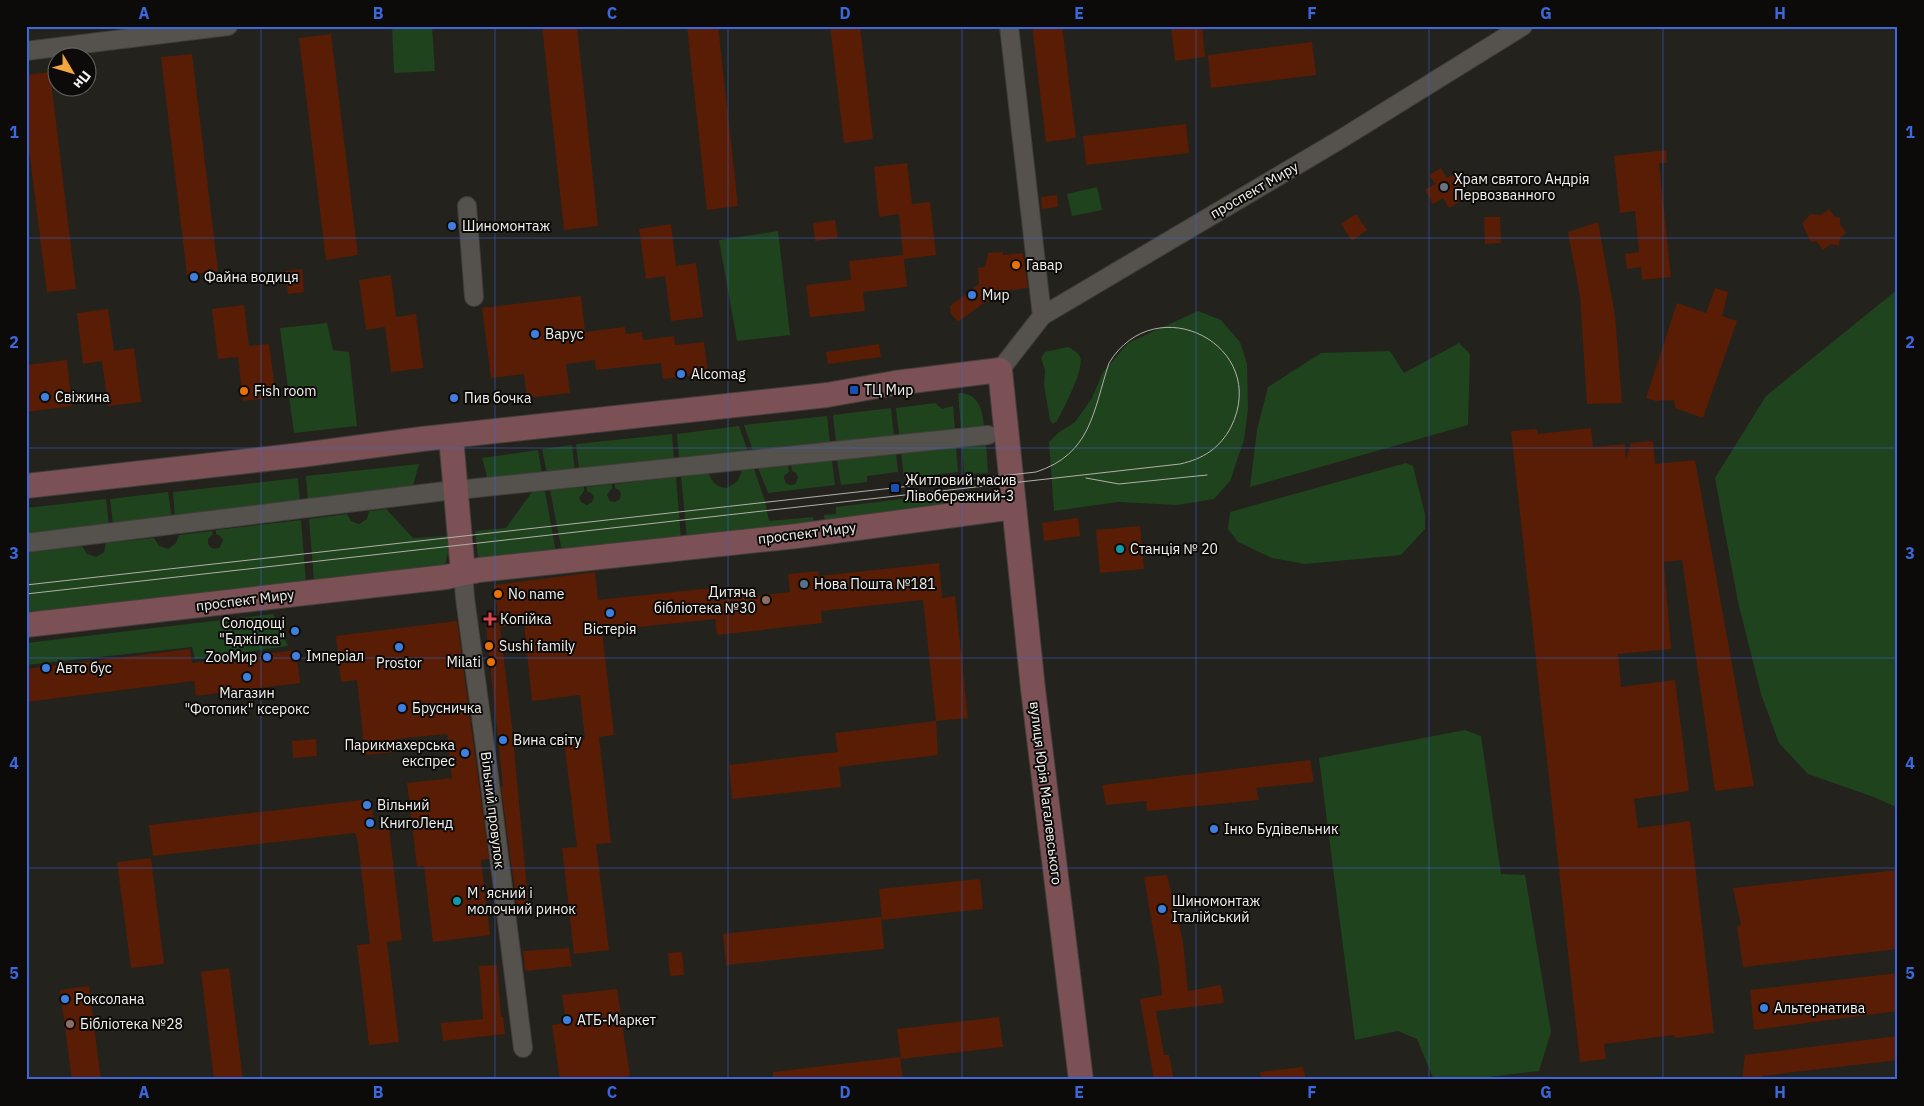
<svg xmlns="http://www.w3.org/2000/svg" width="1924" height="1106" viewBox="0 0 1924 1106" font-family="'IBM Plex Sans',sans-serif">
  <rect width="100%" height="100%" fill="#24221d"/>
  <!-- green -->
  <path fill="#1f431d" d="M392,26H432L435,71L394,73Z
    M1097,187L1102,210L1072,216L1067,194Z
    M778,231L790,335L737,341L719,240Z
    M1898,289V808L1874,797L1808,774L1779,743L1761,694L1738,602L1715,478L1766,396Z
    M1198,311L1221,320L1240,342L1247,364L1248,409L1244,440L1230,481L1214,499L1177,505L1118,502L1054,511L1049,442L1058,433L1075,422L1092,398L1103,372L1128,343Z
    M327,323L333,350L349,352L357,426L294,433L280,328Z
    M1459,343L1470,354L1468,425L1250,487L1257,430L1268,387L1321,353L1390,351L1404,373Z
    M1068,347C1073,350 1078,352 1080,357C1085,369 1063,409 1057,421L1053,424L1050,420L1044,385L1045,370L1041,358L1045,352Z
    M958,393C979,393 982,409 984,426L961,429Z
    M935,403L942,409L953,406L955,430L899,435L896,408Z
    M891,408L894,437L836,443L833,415Z
    M827,416L830,443L753,451L744,425Z
    M739,426L748,452L679,459L677,434Z
    M672,434L674,460L579,470L576,444Z
    M986,443L988,473L964,474L962,446Z
    M572,445L575,471L547,474L542,449Z
    M956,447L958,472L904,478L901,453Z
    M538,450L542,474L488,480L482,458Z
    M896,453L898,472L867,476V482L841,485L837,460Z
    M832,460L835,485L768,493L758,468L788,465L789,472L784,476C784,484 790,488 796,483L798,477L796,473L792,471L791,464Z
    M1406,463L1413,466L1425,514V529L1401,555L1305,564L1272,558L1238,542L1228,529L1230,512Z
    M419,464L412,489L308,502L306,476Z
    M754,469L765,501L769,521L813,517L814,523L687,538L681,476L709,473C712,483 717,487 727,488L738,481L742,470Z
    M676,477L681,539L562,552L550,490L584,487V491L579,498L581,502L587,505L592,502L594,497L591,493L587,491V487L612,484V488L607,495L610,501L615,502L620,499L621,494L619,490L615,488V484Z
    M298,478L300,503L175,517L173,492Z
    M545,491L556,553L485,561L478,558L475,531L506,528L532,492Z
    M168,492L172,518L113,525L110,499Z
    M959,492L960,504L825,522L824,515L836,514V507Z
    M106,499L109,526L26,535V508Z
    M386,509L413,538L447,536L449,549L445,565L314,581L309,519L347,514L351,521L359,524L367,519L369,511Z
    M301,520L306,582L26,616V553L82,546L87,554L96,557L104,552L106,543L154,538L159,546L168,549L176,543L179,535L212,531L213,534L208,539C207,547 213,551 220,547L223,540L220,536L216,534V530Z
    M273,614L288,646L195,659L192,647L26,665V643Z
    M1465,730L1481,736L1501,874L1525,875L1551,1032L1539,1071L1463,1080H1434L1417,1039L1398,1031L1355,1040L1319,758Z"/>
  <!-- building -->
  <path fill="#581d04" d="M542,26H577L598,226L564,230Z
    M687,26H718L738,206L707,210Z
    M830,26H860L873,139L844,143Z
    M1032,26H1062L1076,138L1046,142Z
    M1171,26H1202L1205,57L1175,61Z
    M331,34L358,255L326,260L299,38Z
    M1312,42L1316,75L1211,88L1208,55Z
    M192,54L218,271L187,275L161,57Z
    M50,72L76,289L47,292L26,126V75Z
    M1186,124L1189,153L1086,165L1083,136Z
    M1666,150L1667,163H1659L1671,277L1642,280L1641,267L1627,269L1625,254L1639,252L1635,211L1620,213L1614,156Z
    M907,163L912,204L930,202L936,255L904,259L907,287L863,292L865,311L810,317L806,285L851,280L849,261L903,255L899,214L879,217L874,167Z
    M1441,168L1447,178L1459,171L1465,182L1454,189L1461,201L1449,208L1443,198L1433,204L1425,190L1435,184L1429,175Z
    M1057,195L1058,207L1042,209L1041,197Z
    M1829,209L1835,217L1840,218V224L1846,233L1840,238L1839,246L1831,244L1823,250L1817,242L1810,241L1802,223L1811,214L1821,215Z
    M1356,214L1367,230L1352,241L1341,224Z
    M1484,217H1500L1501,243L1485,244Z
    M835,220L838,238L815,241L813,223Z
    M1598,222L1615,315L1622,403L1587,404L1580,296L1568,232Z
    M671,224L676,266L696,263L703,317L671,321L665,276L646,279L639,229Z
    M1003,252V255L1023,253L1028,288L988,293L990,301L985,302L958,322L951,314L950,306L979,284L978,268L985,267L988,253Z
    M302,269L304,292L288,294L285,271Z
    M391,275L396,317L416,314L423,368L391,372L385,327L366,330L359,280Z
    M1715,288L1728,292L1722,316L1737,321L1703,418L1675,408L1674,400L1656,401L1646,398L1677,303L1706,313Z
    M581,296L585,332L625,327L626,334L642,332L643,340L674,336L675,345L704,342L708,373L663,379L661,363L596,370L595,360L566,364L570,393L527,398L524,374L491,378L482,308Z
    M244,305L249,346L269,344L276,397L243,401L238,357L218,359L212,309Z
    M108,309L114,351L134,348L141,402L108,406L102,361L83,364L77,313Z
    M879,344L881,357L828,364L826,352Z
    M67,360L72,406L26,412V365Z
    M1591,428L1593,447L1625,444L1626,459L1631,443L1653,441L1655,464L1695,460L1754,786L1715,791L1682,560L1664,562L1671,649L1618,654L1621,687L1675,680L1689,791L1634,799L1638,828L1690,821L1714,1033L1675,1038L1674,1035L1604,1044L1606,1059L1580,1062L1511,431L1537,429L1538,434Z
    M1078,518L1080,536L1044,541L1042,523Z
    M1140,526L1144,569L1100,573L1096,530Z
    M939,563L942,598L955,596L968,718L936,721L923,600L821,611L822,623L717,635L715,619L602,631L614,735L599,737L611,843L596,844L609,950L574,954L562,848L577,847L564,741L585,739L580,695L532,701L524,624L500,627L512,727L529,911L518,913L501,787L503,786L485,616L498,614L494,585L595,572L598,600L712,588L713,601L790,592L788,574L818,571L819,576Z
    M457,621L489,859L481,860L490,935L433,942L424,866L417,867L407,783L452,778L447,734L395,739L396,752L365,755L357,680L341,682L336,636Z
    M190,649L192,663L296,650L300,683L196,696L194,681L26,702V669Z
    M936,721L938,755L839,767L841,787L732,799L729,765L838,752L835,733Z
    M316,739L317,756L293,758L292,741Z
    M1310,760L1314,782L1256,788L1259,800L1147,811L1146,801L1106,805L1102,785Z
    M371,799L375,830L389,828L402,940L387,942L399,1042L369,1045L357,945L370,944L358,843L355,833L153,856L149,825Z
    M151,858L164,964L131,968L117,862Z
    M1898,870V949L1743,967L1737,926L1741,925L1733,888Z
    M1167,875L1183,942L1188,991L1221,985L1224,1003L1156,1011L1164,1055H1169L1174,1080H1154L1140,999L1162,995L1159,965L1144,877Z
    M980,879L983,909L882,920L879,889Z
    M881,917L884,949L726,965L723,934Z
    M569,948L572,966L525,971L523,951Z
    M682,952L684,975L670,976L668,953Z
    M497,965L501,1017H503L505,1034L443,1041L441,1023L483,1019L479,966Z
    M229,968L243,1080H214L201,972Z
    M1898,973V1011L1754,1030L1750,990Z
    M89,986L101,1080H72L60,990Z
    M617,989L630,1076L601,1080H560L552,1025L566,1023L562,995Z
    M999,1017L1003,1047L901,1059L897,1029Z
    M1898,1036V1060L1762,1076L1759,1080H1742L1745,1055Z
    M900,1057L903,1080H773V1072Z
    M1303,1067L1306,1080H1261L1260,1072Z"/>
  <g fill="none" stroke-linecap="round" stroke-linejoin="round">
    <!-- street casing -->
    <g stroke="#413e3b" stroke-width="20">
      <path id="street" d="M1009,26L1042,316
        M26,51L228,26
        M467,206L474,297
        M1000,370L1042,316L1341,139L1523,26
        M467,489L988,435
        M26,543L445,491
        M463,573L465,598L487,761L523,1048"/>
    </g>
    <!-- secondary casing -->
    <g stroke="#413e3b" stroke-width="26">
      <path id="secondary" d="M451,437L463,573
        M26,486L301,455L422,439L827,395L895,383L1000,370L1033,689L1081,1080
        M26,625L446,577L479,570L797,536L1014,507"/>
    </g>
    <!-- street -->
    <use href="#street" stroke="#55524d" stroke-width="18"/>
    <!-- secondary -->
    <use href="#secondary" stroke="#7b5155" stroke-width="24"/>
    <!-- tram -->
    <path stroke="#b2b0ac" stroke-width="1" d="M1086,478L1119,484L1207,475
      M26,585L1036,472C1091,454 1093,412 1109,363C1156,286 1271,346 1231,427C1220,448 1203,459 1180,464L26,594"/>
  </g>
  <!-- grid -->
  <path fill="none" stroke="#3d67dc" stroke-width="1" stroke-opacity="0.55" d="M261,26V1080M495,26V1080M728,26V1080M962,26V1080M1196,26V1080M1429,26V1080M1663,26V1080M26,238H1898M26,448H1898M26,658H1898M26,868H1898"/>
  <!-- markers -->
  <circle fill="#6b7280" stroke="#0d0b09" stroke-width="2" cx="1444" cy="187" r="5"/>
  <g fill="#3f7fe0" stroke="#0d0b09" stroke-width="2">
    <circle cx="452" cy="226" r="5"/>
    <circle cx="194" cy="277" r="5"/>
    <circle cx="972" cy="295" r="5"/>
    <circle cx="535" cy="334" r="5"/>
    <circle cx="681" cy="374" r="5"/>
    <circle cx="45" cy="397" r="5"/>
    <circle cx="454" cy="398" r="5"/>
    <circle cx="610" cy="613" r="5"/>
    <circle cx="295" cy="631" r="5"/>
    <circle cx="399" cy="647" r="5"/>
    <circle cx="296" cy="656" r="5"/>
    <circle cx="267" cy="657" r="5"/>
    <circle cx="46" cy="668" r="5"/>
    <circle cx="247" cy="677" r="5"/>
    <circle cx="402" cy="708" r="5"/>
    <circle cx="503" cy="740" r="5"/>
    <circle cx="465" cy="753" r="5"/>
    <circle cx="367" cy="805" r="5"/>
    <circle cx="370" cy="823" r="5"/>
    <circle cx="1214" cy="829" r="5"/>
    <circle cx="1162" cy="909" r="5"/>
    <circle cx="65" cy="999" r="5"/>
    <circle cx="1764" cy="1008" r="5"/>
    <circle cx="567" cy="1020" r="5"/>
  </g>
  <g fill="#e8710a" stroke="#0d0b09" stroke-width="2">
    <circle cx="1016" cy="265" r="5"/>
    <circle cx="244" cy="391" r="5"/>
    <circle cx="498" cy="594" r="5"/>
    <circle cx="489" cy="646" r="5"/>
    <circle cx="491" cy="662" r="5"/>
  </g>
  <g fill="#1a4fb4" stroke="#0d0b09" stroke-width="2">
    <rect x="849" y="385" width="10" height="10" rx="2.5"/>
    <rect x="890" y="483" width="10" height="10" rx="2.5"/>
  </g>
  <g fill="#0f9aa8" stroke="#0d0b09" stroke-width="2">
    <circle cx="1120" cy="549" r="5"/>
    <circle cx="457" cy="901" r="5"/>
  </g>
  <circle fill="#5c6f8a" stroke="#0d0b09" stroke-width="2" cx="804" cy="584" r="5"/>
  <g fill="#8d6e63" stroke="#0d0b09" stroke-width="2">
    <circle cx="766" cy="600" r="5"/>
    <circle cx="70" cy="1024" r="5"/>
  </g>
  <path fill="#e0444e" stroke="#0d0b09" stroke-width="2" d="M487.5 611.5h5v5h5v5h-5v5h-5v-5h-5v-5h5z"/>
  <g text-anchor="middle" dominant-baseline="central" stroke-width="4" stroke-linejoin="round" paint-order="stroke">
    <!-- poi labels -->
    <g font-size="14" fill="#f5f3f0" stroke="#0d0b09" text-anchor="start">
      <text x="1454" y="179">Храм святого Андрія<tspan x="1454" dy="16">Первозванного</tspan></text>
      <text x="462" y="226">Шиномонтаж</text>
      <text x="1026" y="265">Гавар</text>
      <text x="204" y="277">Файна водиця</text>
      <text x="982" y="295">Мир</text>
      <text x="545" y="334">Варус</text>
      <text x="691" y="374">Alcomag</text>
      <text x="864" y="390">ТЦ Мир</text>
      <text x="254" y="391">Fish room</text>
      <text x="55" y="397">Свіжина</text>
      <text x="464" y="398">Пив бочка</text>
      <text x="905" y="480">Житловий масив<tspan x="905" dy="16">Лівобережний-3</tspan></text>
      <text x="1130" y="549">Станція № 20</text>
      <text x="814" y="584">Нова Пошта №181</text>
      <text x="756" y="592" text-anchor="end">Дитяча<tspan x="756" dy="16">бібліотека №30</tspan></text>
      <text x="508" y="594">No name</text>
      <text x="500" y="619">Копійка</text>
      <text x="285" y="623" text-anchor="end">Солодощі<tspan x="285" dy="16">"Бджілка"</tspan></text>
      <text x="610" y="629" text-anchor="middle">Вістерія</text>
      <text x="499" y="646">Sushi family</text>
      <text x="306" y="656">Імперіал</text>
      <text x="257" y="657" text-anchor="end">ZooМир</text>
      <text x="481" y="662" text-anchor="end">Milati</text>
      <text x="399" y="663" text-anchor="middle">Prostor</text>
      <text x="56" y="668">Авто бус</text>
      <text x="247" y="693" text-anchor="middle">Магазин<tspan x="247" dy="16">"Фотопик" ксерокс</tspan></text>
      <text x="412" y="708">Брусничка</text>
      <text x="513" y="740">Вина світу</text>
      <text x="455" y="745" text-anchor="end">Парикмахерська<tspan x="455" dy="16">експрес</tspan></text>
      <text x="377" y="805">Вільний</text>
      <text x="380" y="823">КнигоЛенд</text>
      <text x="1224" y="829">Інко Будівельник</text>
      <text x="467" y="893">Мʼясний і<tspan x="467" dy="16">молочний ринок</tspan></text>
      <text x="1172" y="901">Шиномонтаж<tspan x="1172" dy="16">Італійський</tspan></text>
      <text x="75" y="999">Роксолана</text>
      <text x="1774" y="1008">Альтернатива</text>
      <text x="577" y="1020">АТБ-Маркет</text>
      <text x="80" y="1024">Бібліотека №28</text>
    </g>
    <!-- street labels -->
    <g font-size="14" fill="#f5f3f0" stroke="#0d0b09">
      <text transform="translate(1254 190) rotate(-30)">проспект Миру</text>
      <text transform="translate(807 533) rotate(-7)">проспект Миру</text>
      <text transform="translate(245 600) rotate(-7)">проспект Миру</text>
      <text transform="translate(1046 793) rotate(83)">вулиця Юрія Магалевського</text>
      <text transform="translate(493 810) rotate(83)">Вільний провулок</text>
    </g>
  </g>
  <!-- border -->
  <rect width="1924" height="1106" fill="none" stroke="#0d0b09" stroke-width="55"/>
  <!-- north arrow -->
  <g transform="translate(72 72) rotate(128)"><circle r="24" fill="#0d0b09" stroke="#6a6865"/>
  <path d="M0-4L9 19L0 12L-9 19Z" fill="#f2a541"/>
  <text y="-8" font-size="14" font-weight="bold" text-anchor="middle" fill="#f5f3f0">Пн</text>
  </g>
  <rect x="28" y="28" width="1868" height="1050" fill="none" stroke="#3d67dc" stroke-width="2"/>
  <g font-size="16" text-anchor="middle" font-weight="bold" fill="#3d67dc">
    <text x="144" y="19">A</text>
    <text x="378" y="19">B</text>
    <text x="612" y="19">C</text>
    <text x="845" y="19">D</text>
    <text x="1079" y="19">E</text>
    <text x="1312" y="19">F</text>
    <text x="1546" y="19">G</text>
    <text x="1780" y="19">H</text>
    <text x="14" y="138">1</text>
    <text x="1910" y="138">1</text>
    <text x="14" y="348">2</text>
    <text x="1910" y="348">2</text>
    <text x="14" y="559">3</text>
    <text x="1910" y="559">3</text>
    <text x="14" y="769">4</text>
    <text x="1910" y="769">4</text>
    <text x="14" y="979">5</text>
    <text x="1910" y="979">5</text>
    <text x="144" y="1098">A</text>
    <text x="378" y="1098">B</text>
    <text x="612" y="1098">C</text>
    <text x="845" y="1098">D</text>
    <text x="1079" y="1098">E</text>
    <text x="1312" y="1098">F</text>
    <text x="1546" y="1098">G</text>
    <text x="1780" y="1098">H</text>
  </g>
</svg>
